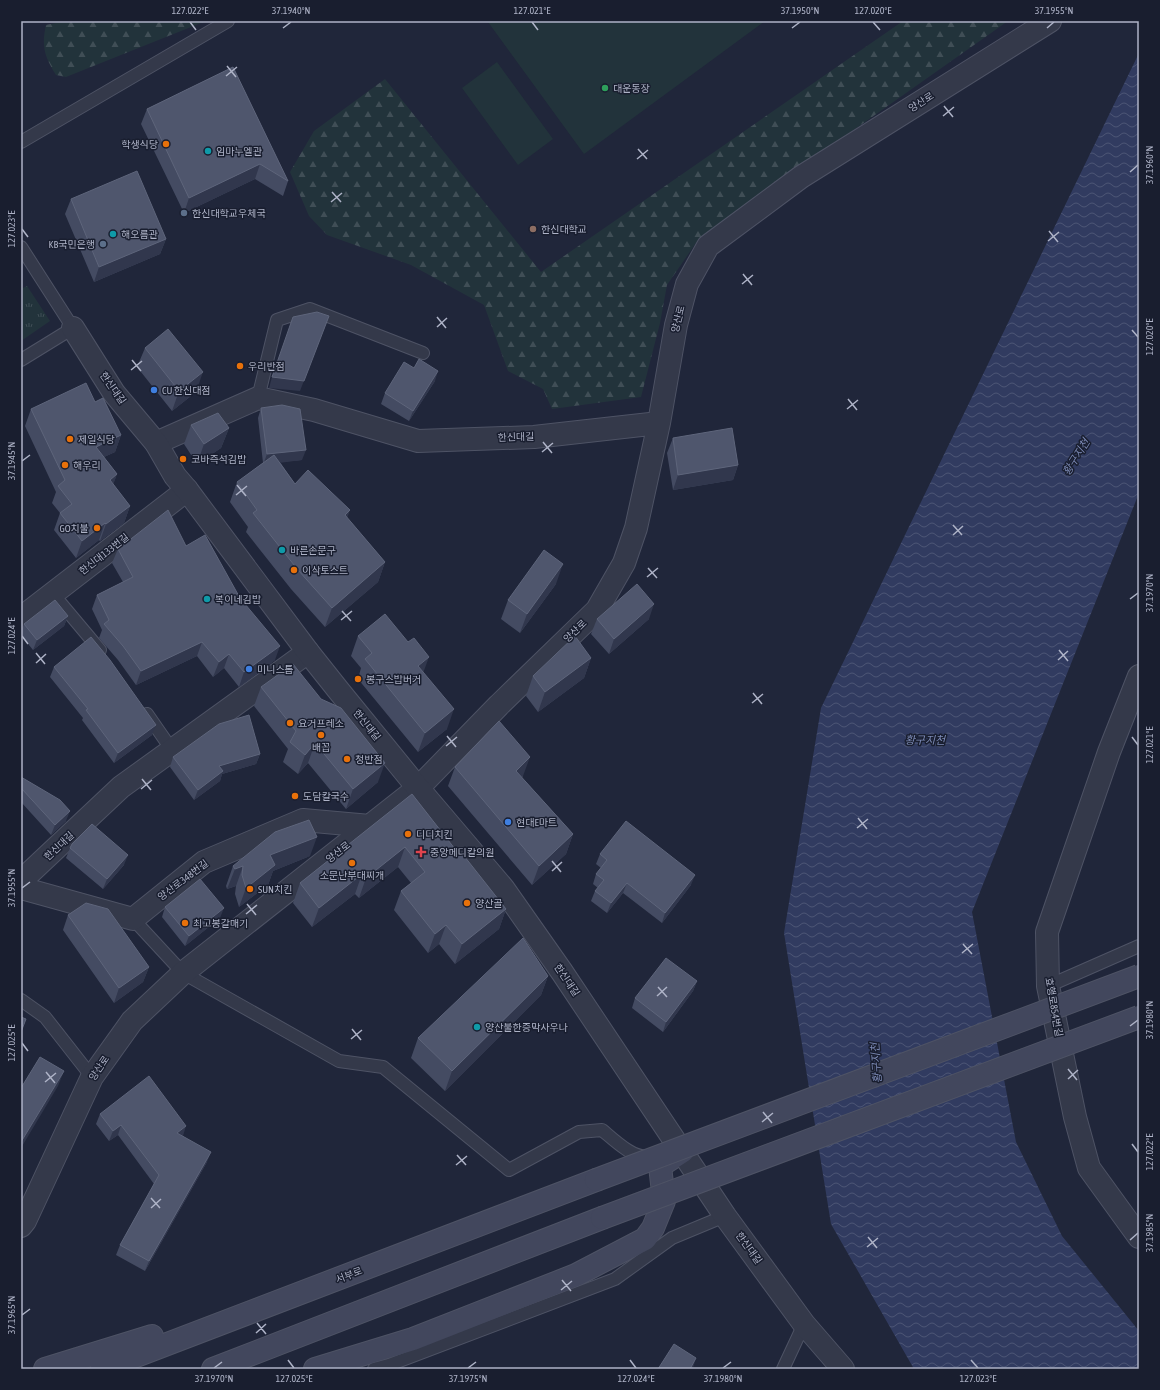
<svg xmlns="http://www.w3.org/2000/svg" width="1160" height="1390" viewBox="0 0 1160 1390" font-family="'Asap Condensed','Noto Sans KR',sans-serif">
  <defs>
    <pattern id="grass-tufts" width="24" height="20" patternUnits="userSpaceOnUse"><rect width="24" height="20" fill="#22333b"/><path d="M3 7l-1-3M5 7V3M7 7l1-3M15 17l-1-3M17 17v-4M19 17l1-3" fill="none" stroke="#404e56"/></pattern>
    <pattern id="forest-firs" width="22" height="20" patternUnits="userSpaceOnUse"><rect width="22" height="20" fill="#22333b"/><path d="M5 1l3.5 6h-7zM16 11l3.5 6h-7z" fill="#404e56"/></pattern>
    <pattern id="water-waves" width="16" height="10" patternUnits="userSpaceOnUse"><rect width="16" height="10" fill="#313b60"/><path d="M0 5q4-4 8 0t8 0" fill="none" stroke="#4c5575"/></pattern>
  </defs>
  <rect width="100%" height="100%" fill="#20263a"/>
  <!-- grass -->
  <path fill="url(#grass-tufts)" d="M27,286L50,321L21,341V289Z"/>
  <!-- forest -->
  <path fill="url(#forest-firs)" d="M65,21H206L66,77L56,75C45,57 41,47 46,25Z
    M903,21H1008L698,240L667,285L660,323L641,397L552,409L543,389L508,371L484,305L411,265L327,235L309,216L290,172L314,131L385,79L541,272Z"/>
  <!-- garden -->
  <path fill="#22333b" d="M489,21H765L584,154L488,22Z
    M497,62L553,139L518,165L462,88Z"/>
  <!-- water -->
  <path fill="url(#water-waves)" d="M1139,53V493L972,912L1016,1142L1062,1236L1139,1331V1369H914L831,1224L784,933L821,708Z"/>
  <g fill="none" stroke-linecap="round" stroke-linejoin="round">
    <!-- service casing -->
    <g stroke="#4e5365" stroke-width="14">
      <path id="service" d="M21,142L228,21
        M21,247L73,328L21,360
        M258,398L277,320L310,309L423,353
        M53,594L100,650
        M147,714L172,750
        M133,919L183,973L339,1061L383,1067L509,1170L579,1132L602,1130C613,1139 634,1160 649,1156
        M1048,986L1139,946
        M21,1000L45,1017L92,1077
        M374,1369L389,1365L615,1279L672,1238L725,1216
        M783,1369L804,1324"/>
    </g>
    <!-- minor casing -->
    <g stroke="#4e5365" stroke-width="24">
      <path id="minor" d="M156,443L258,398L314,410L418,441L534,437L659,423
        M21,618L187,490
        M1139,676L1109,752L1047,932L1048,986L1075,1117L1089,1168L1139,1237
        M21,881L121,787L308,652
        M21,888L133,919L204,862L303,820L370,826
        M21,1226L25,1221L92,1077L132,1021L183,973L418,788L499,705L597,610L624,563L636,528L659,423L676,325L687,284L708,246L801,177L1050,21"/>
    </g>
    <!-- tertiary casing -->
    <g stroke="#4e5365" stroke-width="24">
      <path id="tertiary" d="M73,328L114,393L156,443L175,476L187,490L308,652L339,691L418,788L503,888L562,972L725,1216L804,1324L843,1369"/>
    </g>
    <!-- secondary casing -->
    <g stroke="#4e5365" stroke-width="24">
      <path id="secondary" d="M45,1369L152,1336
        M102,1369L596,1180
        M213,1369L602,1218
        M315,1369L413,1339L576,1275L645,1239L653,1228L664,1201L660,1166L683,1151"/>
    </g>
    <!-- service -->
    <use href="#service" stroke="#34394a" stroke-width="12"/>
    <!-- minor -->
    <use href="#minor" stroke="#34394a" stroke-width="22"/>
    <!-- tertiary -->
    <use href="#tertiary" stroke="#34394a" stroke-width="22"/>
    <!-- secondary -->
    <use href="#secondary" stroke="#42475d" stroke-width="22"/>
    <!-- secondary-bridge casing -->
    <g stroke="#4e5365" stroke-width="24" stroke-linecap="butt">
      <path id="secondary-bridge" d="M596,1180L1139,976
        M602,1218L1139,1017"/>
    </g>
    <!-- secondary-bridge -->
    <use href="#secondary-bridge" stroke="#42475d" stroke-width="22"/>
  </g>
  <!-- wall -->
  <path fill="#444b62" d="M233,67L288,181L283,196L255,179L184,213L141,124L147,109Z
    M71,199L166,239L160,254L94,282L65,214Z
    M145,348L196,392L172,411L137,367Z
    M435,381L409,421L381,404L385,393Z
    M95,402L121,435L115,452L104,457L117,474L113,484L130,506L124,523L100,541L99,540L76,558L54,530L60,513L52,503L56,492L25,426L31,409Z
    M261,408L302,460L280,462L295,484L347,518L385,562L378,582L325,627L291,589L246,532L248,527L230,502L237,482L263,463L258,418Z
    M191,425L229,428L221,448L197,464L184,444Z
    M673,438L738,465L733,480L673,490L667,453Z
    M186,546L240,598L275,660L239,687L224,668L213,677L197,656L136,685L118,660L99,638L102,630L92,609L97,595L123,582L112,563L118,549Z
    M556,584L520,633L501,619L508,600Z
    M68,616L64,626L33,650L21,635V632L24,624Z
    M597,619H649L609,654L591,634Z
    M358,636L423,672L447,729L418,752L358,679L361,668L351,656Z
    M591,658L584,678L538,712L526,696L533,676Z
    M54,667L152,735L114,763L82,720L83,718L50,677Z
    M261,687L378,782L346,809L308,763L298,774L283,762L288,749L254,706Z
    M260,754L256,764L222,774L220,781L194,800L170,767L173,757Z
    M455,767L523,776L522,778L573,834L566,854L532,885L448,786Z
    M21,777L66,821L51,835L21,802Z
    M412,794L455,849L506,909L499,929L455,964L439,944L428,953L394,910L401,891L411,883L398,867L359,898L355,894L312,927L293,903L300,883Z
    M70,848L124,865L103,889L66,858Z
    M600,854L691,885L662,923L623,893L607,913L591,901L595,891L598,888L593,884L596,874L601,868L596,864Z
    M310,856L273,871L268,885L239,907L235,894L236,886L227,889L226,886L233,866Z
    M165,907L220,918L185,946L162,917Z
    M68,915L149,967L143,982L114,1003L63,930Z
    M548,976L541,995L445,1091L411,1058L418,1038Z
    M697,981L693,991L663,1032L632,1008L635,998Z
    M100,1114L183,1136L207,1162L145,1271L116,1255L120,1245L154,1184L118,1135L109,1141L96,1124Z"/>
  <!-- shaded-wall -->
  <path fill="#31374d" d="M260,164L255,179L184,213L189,198Z
    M166,239L160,254L94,282L99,267Z
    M329,316L300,391L269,388L272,377Z
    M438,371L435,381L409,421L413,411Z
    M203,372L196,392L172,411L179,391Z
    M229,428L221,448L197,464L204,444Z
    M121,435L115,452L89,464L96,447Z
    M306,450L302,460L263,465L267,454Z
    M738,465L733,480L673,490L678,475Z
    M117,474L111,491L110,480Z
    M130,506L124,523L100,541L106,524Z
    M350,510L343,530L345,515Z
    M105,523L99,540L76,558L82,541Z
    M385,562L378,582L325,627L332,608Z
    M563,564L556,584L520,633L527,614Z
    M654,604L649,619L609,654L614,639Z
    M68,616L64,626L33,650L37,640Z
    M202,642L197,656L136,685L141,671Z
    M280,646L275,660L239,687L244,672Z
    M229,654L224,668L213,677L219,662Z
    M429,657L422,676L418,666Z
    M591,658L584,678L538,712L545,692Z
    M454,709L447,729L418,752L425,733Z
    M156,725L152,735L114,763L118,753Z
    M315,743L308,763L298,774L305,755Z
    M260,754L256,764L222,774L220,781L194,800L198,790L219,766Z
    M530,757L523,776L509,791L516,771Z
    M385,763L378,782L346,809L353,789Z
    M70,811L66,821L51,835L55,825Z
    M573,834L566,854L532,885L539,866Z
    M317,837L310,856L273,871L268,885L239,907L246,888L270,855Z
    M405,847L398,867L359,898L366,878Z
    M128,855L124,865L103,889L107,879Z
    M243,866L236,886L227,889L235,869Z
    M362,874L355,894L312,927L319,908Z
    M695,875L691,885L662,923L665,913Z
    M627,883L623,893L607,913L611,903Z
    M224,908L220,918L185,946L189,936Z
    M506,909L499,929L455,964L462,944Z
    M446,925L439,944L428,953L435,934Z
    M149,967L143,982L114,1003L119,988Z
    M548,976L541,995L445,1091L452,1071Z
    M697,981L693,991L663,1032L666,1022Z
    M64,1071L58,1086L21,1148V1142Z
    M121,1125L118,1135L109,1141L113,1131Z
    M186,1126L183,1136L177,1133Z
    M211,1152L207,1162L145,1271L149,1261Z
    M696,1358L693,1368L692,1369H689Z"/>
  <!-- building -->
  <path fill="#4f566d" stroke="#5e657b" d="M233,67L288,181L260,164L189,198L147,109Z
    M137,171L166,239L99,267L71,199Z
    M317,312L329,316L304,381L272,377L293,317Z
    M168,329L203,372L179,391L145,348Z
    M419,359L438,371L413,411L385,393L404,362L414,368Z
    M86,383L95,402L103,398L121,435L96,447L117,474L110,480L130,506L106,524L105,523L82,541L60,513L72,504L58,486L65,480L31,409Z
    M282,405L300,409L306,450L267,454L261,408Z
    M218,413L229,428L204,444L191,425Z
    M732,428L738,465L678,475L673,438Z
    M274,455L295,484L308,470L350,510L345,515L385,562L332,608L298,570L253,513L257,510L237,482Z
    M168,510L186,546L205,535L240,598L280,646L244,672L229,654L219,662L202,642L141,671L123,646L104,624L109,620L97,595L133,577L118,549Z
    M544,550L563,564L527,614L508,600Z
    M637,584L654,604L614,639L597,619Z
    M55,600L68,616L37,640L24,624Z
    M385,614L408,642L414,638L429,657L418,666L454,709L425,733L365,659L372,653L358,636Z
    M575,636L591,658L545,692L533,676Z
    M91,637L110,660L156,725L118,753L86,710L88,709L54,667Z
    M293,664L321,699L341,708L385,763L353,789L315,743L305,755L290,742L296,731L261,687Z
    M249,715L260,754L219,766L223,771L198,790L173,757L219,724Z
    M499,721L530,757L516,771L573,834L539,866L455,767Z
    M21,777L60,800L70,811L55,825L21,788Z
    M412,794L455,849L457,847L506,909L462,944L446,925L435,934L401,891L425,872L405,847L366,878L362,874L319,908L300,883Z
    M309,820L317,837L270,855L275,865L246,888L242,875L243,866L235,869L233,866L275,832Z
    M626,821L695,875L665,913L627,883L611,903L595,891L604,880L596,874L607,860L600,854Z
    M92,824L128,855L107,879L70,848L72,844Z
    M200,879L224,908L189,936L165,907Z
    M86,903L108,909L149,967L119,988L68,915Z
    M523,938L548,976L452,1071L418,1038Z
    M666,958L697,981L666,1022L635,998Z
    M21,1017L26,1019L21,1032Z
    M40,1057L64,1071L21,1142V1088Z
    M149,1076L186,1126L177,1133L211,1152L149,1261L120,1245L159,1175L121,1125L113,1131L100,1114Z
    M674,1344L696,1358L690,1369H658Z"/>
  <!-- ticks -->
  <path fill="none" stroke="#aeb3c7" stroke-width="1.5" d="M190,22L196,30M532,22L538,30M873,22L880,30M283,28L291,22M792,28L800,22M1047,28L1054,22M227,66L236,77M226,76L237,67M944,106L953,117M943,116L954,107M638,149L647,159M637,159L648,150M1130,172L1138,165M332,192L341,202M331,202L342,193M22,229L28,237M1049,231L1058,242M1048,241L1059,232M743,274L752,285M742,284L753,275M437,317L446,328M437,327L447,318M1132,330L1138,337M132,360L141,371M131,370L142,361M848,399L857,410M847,409L858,400M543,442L552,453M542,452L553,443M22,461L30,455M237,485L246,496M236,495L247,486M953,525L962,535M953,535L963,526M648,568L657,578M647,577L658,568M1130,599L1138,593M342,611L351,621M341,620L352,611M22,636L28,644M1059,650L1068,661M36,653L45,664M1058,660L1068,651M36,663L46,654M753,693L762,704M752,703L763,694M447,736L456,747M1132,737L1138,745M446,746L457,737M142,779L151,790M141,789L152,780M858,818L867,829M857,828L868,819M552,861L561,872M552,871L562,862M22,888L30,882M247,904L256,915M246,914L257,905M963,944L972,954M962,953L973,944M658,987L667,997M657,996L667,987M1130,1026L1138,1020M352,1029L361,1040M351,1039L362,1030M22,1043L28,1051M1068,1069L1077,1080M46,1072L55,1083M1068,1079L1078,1070M45,1082L56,1073M763,1112L772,1123M762,1122L773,1113M1132,1144L1138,1152M457,1155L466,1165M456,1165L467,1156M151,1198L160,1208M151,1208L161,1199M868,1237L877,1248M1130,1240L1138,1233M867,1247L878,1238M562,1280L571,1291M561,1290L572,1281M22,1315L30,1309M257,1323L266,1334M256,1333L266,1324M288,1360L294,1368M630,1360L636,1368M971,1360L978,1368M214,1368L222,1362M468,1368L476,1362M723,1368L731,1362"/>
  <!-- markers -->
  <circle fill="#2e9e5b" stroke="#191e2f" stroke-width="1.5" cx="605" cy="88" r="4"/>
  <g fill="#e8710a" stroke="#191e2f" stroke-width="1.5">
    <circle cx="166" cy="144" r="4"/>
    <circle cx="240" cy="366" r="4"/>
    <circle cx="70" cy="439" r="4"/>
    <circle cx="183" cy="459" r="4"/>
    <circle cx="65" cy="465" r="4"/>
    <circle cx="97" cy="528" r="4"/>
    <circle cx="294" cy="570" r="4"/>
    <circle cx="358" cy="679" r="4"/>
    <circle cx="290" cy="723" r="4"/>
    <circle cx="321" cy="735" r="4"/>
    <circle cx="347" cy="759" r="4"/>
    <circle cx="295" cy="796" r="4"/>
    <circle cx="408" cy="834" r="4"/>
    <circle cx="352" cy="863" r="4"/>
    <circle cx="250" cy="889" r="4"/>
    <circle cx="467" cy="903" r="4"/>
    <circle cx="185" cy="923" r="4"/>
  </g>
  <g fill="#0f9aa8" stroke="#191e2f" stroke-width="1.5">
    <circle cx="208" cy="151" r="4"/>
    <circle cx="113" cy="234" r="4"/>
    <circle cx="282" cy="550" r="4"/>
    <circle cx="207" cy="599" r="4"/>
    <circle cx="477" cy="1027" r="4"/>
  </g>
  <g fill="#5c6f8a" stroke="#191e2f" stroke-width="1.5">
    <circle cx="184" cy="213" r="4"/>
    <circle cx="103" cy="244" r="4"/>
  </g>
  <circle fill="#8d6e63" stroke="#191e2f" stroke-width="1.5" cx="533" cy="229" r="4"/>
  <g fill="#3f7fe0" stroke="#191e2f" stroke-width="1.5">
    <circle cx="154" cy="390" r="4"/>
    <circle cx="249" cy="669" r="4"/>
    <circle cx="508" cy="822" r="4"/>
  </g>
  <path fill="#e0444e" stroke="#191e2f" stroke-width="1.5" d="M419 846h4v4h4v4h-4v4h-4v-4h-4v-4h4z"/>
  <g text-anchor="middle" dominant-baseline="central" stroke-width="3" stroke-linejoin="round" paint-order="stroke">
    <!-- poi labels -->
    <g font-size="10" fill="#aeb3c7" stroke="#191e2f" text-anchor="start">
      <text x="613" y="88">대운동장</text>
      <text x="158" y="144" text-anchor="end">학생식당</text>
      <text x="216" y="151">임마누엘관</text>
      <text x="192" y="213">한신대학교우체국</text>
      <text x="541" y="229">한신대학교</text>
      <text x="121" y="234">해오름관</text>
      <text x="95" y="244" text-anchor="end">KB국민은행</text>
      <text x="248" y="366">우리반점</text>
      <text x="162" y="390">CU 한신대점</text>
      <text x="78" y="439">제일식당</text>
      <text x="191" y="459">코바즉석김밥</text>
      <text x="73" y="465">해우리</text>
      <text x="89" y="528" text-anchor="end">GO치불</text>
      <text x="290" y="550">바른손문구</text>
      <text x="302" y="570">이삭토스트</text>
      <text x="215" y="599">복이네김밥</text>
      <text x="257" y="669">미니스톱</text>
      <text x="366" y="679">봉구스밥버거</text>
      <text x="298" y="723">요거프레소</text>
      <text x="321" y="747" text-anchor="middle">배꼽</text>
      <text x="355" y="759">청반점</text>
      <text x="303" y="796">도담칼국수</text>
      <text x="516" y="822">현대E마트</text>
      <text x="416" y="834">디디치킨</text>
      <text x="430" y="852">중앙메디칼의원</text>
      <text x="352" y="875" text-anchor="middle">소문난부대찌개</text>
      <text x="258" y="889">SUN치킨</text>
      <text x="475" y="903">양산골</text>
      <text x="193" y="923">최고봉갈매기</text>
      <text x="485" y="1027">양산불한증막사우나</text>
    </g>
    <!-- street labels -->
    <g font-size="10" fill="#aeb3c7" stroke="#191e2f">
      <text transform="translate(921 102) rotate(-32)">양산로</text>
      <text transform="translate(678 319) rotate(-76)">양산로</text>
      <text transform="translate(113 388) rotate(55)">한신대길</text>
      <text transform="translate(516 437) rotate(-2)">한신대길</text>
      <text transform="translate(104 554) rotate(-38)">한신대133번길</text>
      <text transform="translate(575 631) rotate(-44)">양산로</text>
      <text transform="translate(367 725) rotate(51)">한신대길</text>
      <text transform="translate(59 846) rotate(-43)">한신대길</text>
      <text transform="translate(338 852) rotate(-38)">양산로</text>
      <text transform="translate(183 880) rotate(-37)">양산로348번길</text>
      <text transform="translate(567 980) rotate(56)">한신대길</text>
      <text transform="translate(1054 1007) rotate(80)">효행로854번길</text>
      <text transform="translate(99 1068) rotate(-56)">양산로</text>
      <text transform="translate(749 1248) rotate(54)">한신대길</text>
      <text transform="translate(349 1275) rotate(-21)">서부로</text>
    </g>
    <!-- water labels -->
    <g font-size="11" font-style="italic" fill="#7c8ab5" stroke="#191e2f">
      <text transform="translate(1076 457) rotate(-58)">황구지천</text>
      <text x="925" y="740">황구지천</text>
      <text transform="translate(876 1063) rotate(-94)">황구지천</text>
    </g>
  </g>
  <!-- border -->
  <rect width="1160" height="1390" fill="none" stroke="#191e2f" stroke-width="44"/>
  <rect x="22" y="22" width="1116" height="1346" fill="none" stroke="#aeb3c7" stroke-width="1.5"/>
  <g font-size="10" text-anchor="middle" fill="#aeb3c7">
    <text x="190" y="14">127.022°E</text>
    <text x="291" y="14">37.1940°N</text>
    <text x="532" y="14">127.021°E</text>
    <text x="800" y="14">37.1950°N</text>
    <text x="873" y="14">127.020°E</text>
    <text x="1054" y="14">37.1955°N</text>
    <text transform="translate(1149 165) rotate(-90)" y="4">37.1960°N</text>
    <text transform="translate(11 229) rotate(-90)" y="4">127.023°E</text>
    <text transform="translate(1149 337) rotate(-90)" y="4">127.020°E</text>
    <text transform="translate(11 461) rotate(-90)" y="4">37.1945°N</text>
    <text transform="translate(1149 593) rotate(-90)" y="4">37.1970°N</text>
    <text transform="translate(11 636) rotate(-90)" y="4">127.024°E</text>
    <text transform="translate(1149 745) rotate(-90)" y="4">127.021°E</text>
    <text transform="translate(11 888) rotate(-90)" y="4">37.1955°N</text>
    <text transform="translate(1149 1020) rotate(-90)" y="4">37.1980°N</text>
    <text transform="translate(11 1043) rotate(-90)" y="4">127.025°E</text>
    <text transform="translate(1149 1152) rotate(-90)" y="4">127.022°E</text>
    <text transform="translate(1149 1233) rotate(-90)" y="4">37.1985°N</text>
    <text transform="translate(11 1315) rotate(-90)" y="4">37.1965°N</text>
    <text x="214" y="1382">37.1970°N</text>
    <text x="294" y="1382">127.025°E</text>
    <text x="468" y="1382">37.1975°N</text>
    <text x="636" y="1382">127.024°E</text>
    <text x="723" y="1382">37.1980°N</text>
    <text x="978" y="1382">127.023°E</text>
  </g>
</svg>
